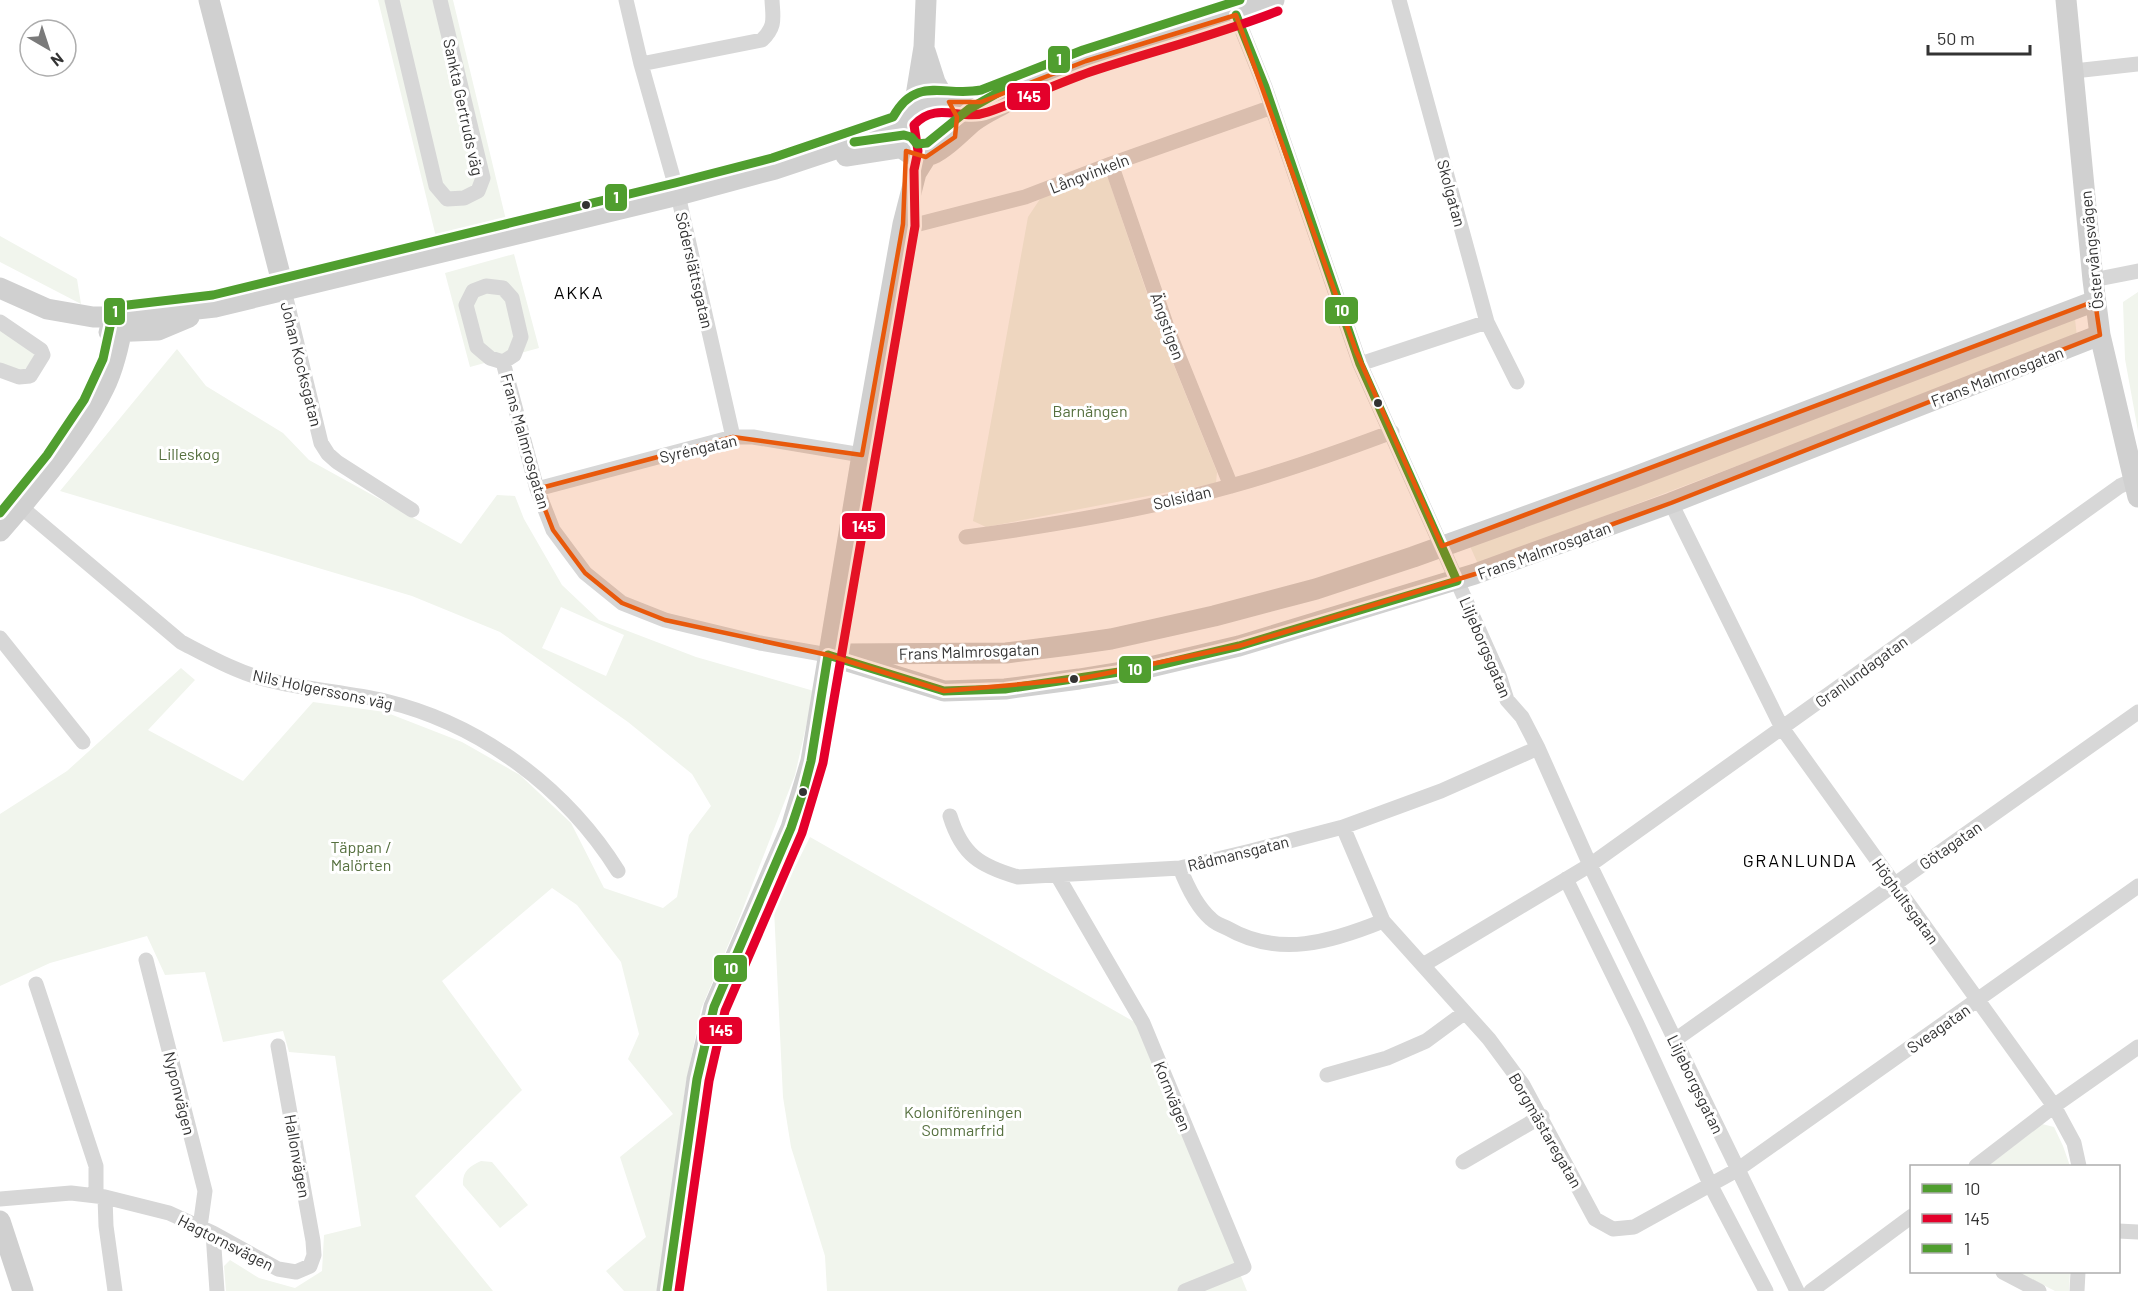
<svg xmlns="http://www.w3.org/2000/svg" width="2138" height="1291" viewBox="0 0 2138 1291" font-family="Barlow,sans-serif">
  <rect width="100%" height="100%" fill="#fff"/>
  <!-- green -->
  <path fill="#f1f5ed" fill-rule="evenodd" d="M378,0H453L506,220L436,237Z
    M1101,174L1108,178L1158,326L1217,472L1216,483L986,527L973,521L1028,217L1042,196Z
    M0,236L77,279L81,304L0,262Z
    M514,254L539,348L470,367L445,273Z
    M2138,292V431L2125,359L2123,302Z
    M2075,319L2077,337L1478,564L1469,544Z
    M0,330L33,351L35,356L23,372L0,365Z
    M177,349L206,386L283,433L309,460L461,544L497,495L515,496L524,519L562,585L599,620L696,657L814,691L795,775L735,929L701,1009L686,1083L658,1291H624L606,1271L646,1237L620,1157L673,1114L628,1059L639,1034L621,962L577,905L552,888L442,981L522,1090L415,1196L493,1291H226L224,1266L230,1260L259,1278L295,1288L322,1271L324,1235L361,1226L335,1056L289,1052L283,1031L223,1042L205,972L165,975L147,936L50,963L0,986V814L67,771L181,668L195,680L148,730L243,781L313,702L385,712L462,742L520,775L571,823L604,888L663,908L677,897L689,835L711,806L692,774L628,722L500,632L412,596L60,491ZM561,607L624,635L606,676L542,648Z
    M810,837L1138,1024L1247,1291H827L825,1256L791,1147L783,1097L774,909Z
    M2042,1124L2054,1127L2063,1146L2070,1166H1988Z
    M481,1161L492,1162L528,1205L500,1228L463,1185C462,1171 470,1166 481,1161Z
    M2018,1272H2070L2069,1291H2055Z"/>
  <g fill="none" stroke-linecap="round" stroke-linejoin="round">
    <!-- street -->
    <path stroke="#d7d7d7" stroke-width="15" d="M392,0L436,186L447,199L464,198L478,191L483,178L440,0
      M626,0L641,64L678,195L733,437
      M1399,0L1487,322L1517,382
      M1236,15L1265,87L1360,364L1499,675L1507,700L1522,717L1538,748L1590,865L1797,1291
      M641,64L762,40C776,26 773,19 772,0
      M2074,71L2138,64
      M1111,164L1168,330L1231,486
      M903,224H919L1025,197L1111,164L1272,107
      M2093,280L2138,271
      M486,286L503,288L512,298L521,337L514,355L503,362L490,358L477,347L466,305L473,291Z
      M284,290L321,443L328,454L337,462L412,510
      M0,322L41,350L43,355L30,376L19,377L0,370
      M503,362L537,489L553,530L585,573L622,603L665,620L760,643L828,655
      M1360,364L1487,322
      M537,489L733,437H753L862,455
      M1671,503L1782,728L2054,1106L2074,1143L2079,1166
      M21,507L181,642C208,656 238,673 268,680C307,690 346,692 385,701C481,724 566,788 618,871
      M966,537C1055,525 1144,510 1231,486C1285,471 1339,452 1392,432
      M0,638L83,742
      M950,816C962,855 980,866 1018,877L1180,868L1251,851L1343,827L1441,791L1538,748
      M1343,827L1383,921L1489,1039L1523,1085L1595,1219L1613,1229L1634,1227L1737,1170L2138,886
      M1180,868C1187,886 1196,906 1211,919C1215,923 1222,926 1227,928C1279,958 1331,942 1383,921
      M1057,875L1143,1023L1244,1267L1185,1291
      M1566,879L1637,1024L1711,1186L1766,1291
      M146,960L205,1191L200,1227
      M1423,965L1590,865L2120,486L2134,480
      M36,984L96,1166V1196
      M1675,1040L2138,712
      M1327,1075L1387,1058L1426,1041L1464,1013
      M1463,1162L1542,1116
      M1976,1166L2054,1106L2138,1047
      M105,1197L106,1226L115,1291
      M0,1199L71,1193L105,1197L169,1213L213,1233L278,1269L296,1272L310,1266L314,1255L313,1241L278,1046
      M2118,1231L2138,1232
      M213,1233L217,1291
      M2003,1272L2039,1291
      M1811,1291L1912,1216
      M2077,1291L2078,1272"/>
    <!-- secondary -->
    <path stroke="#d0d0d0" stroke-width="21" d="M209,0L284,290
      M2066,0L2093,280L2100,335L2138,497
      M925,51L935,82L945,100
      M949,102H981L1086,61L1236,15L1274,0
      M914,108L924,47L926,0
      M955,137C973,78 882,96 906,151C930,170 956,135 974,121C983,114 994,109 1003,104
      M846,156L904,147
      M0,288L47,309L93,317H124L215,307L678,195L775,169L901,127
      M109,332L158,330L189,317
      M0,531C35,491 81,436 104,388C115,366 120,341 124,317
      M846,654L1006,653L1069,645L1111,639L1214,616L1316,589L1413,557L1632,478L2095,301
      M828,655L944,691L1005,689L1079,679L1146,668L1239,646L1475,574L1671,503L2100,335
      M0,1221L23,1291
      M667,1291L697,1079L714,1007L791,828L811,761L862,455L903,224L916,173L926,157"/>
    <!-- bus-1 casing -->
    <g stroke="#fff" stroke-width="14">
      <path id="bus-1" d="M828,655L944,691L1005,689L1146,668L1239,646L1457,581L1360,364L1265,87L1236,15
        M667,1291L697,1079L714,1007L791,828L803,792L811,761L828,655"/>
    </g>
    <!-- bus-2 casing -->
    <g stroke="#fff" stroke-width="14">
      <path id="bus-2" d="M679,1291L709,1081L725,1011L802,833L823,763L915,226L914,170L918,151L914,125C937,100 961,122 988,112C1022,100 1056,84 1090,72C1153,51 1217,35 1278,11"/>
    </g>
    <!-- bus-3 casing -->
    <g stroke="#fff" stroke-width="14">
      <path id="bus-3" d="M854,142L904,135L911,137L917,144L927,143L969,109L1008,87
        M0,513L47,455L84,400L103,359L113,313L119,306L213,295L675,183L772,158L893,117C916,75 944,97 981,90L1083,50L1240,0"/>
    </g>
    <!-- bus-1 -->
    <use href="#bus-1" stroke="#509e2f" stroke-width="9"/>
    <!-- bus-2 -->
    <use href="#bus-2" stroke="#e4002b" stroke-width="9"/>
    <!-- bus-3 -->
    <use href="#bus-3" stroke="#509e2f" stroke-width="9"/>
  </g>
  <!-- marked area -->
  <path fill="#e8590c" fill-opacity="0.2" stroke="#e8590c" stroke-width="4.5" stroke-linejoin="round" d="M1236,15L1356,351L1442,546L2095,301L2100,335L1671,503L1475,574L1239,646L1079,679L944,691L828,655L665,620L622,603L585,573L553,530L537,489L733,437L862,455L903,224L906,151L926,157L955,137L957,117L949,102H981L1086,61Z"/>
  <!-- markers -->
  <g fill="#333" stroke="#fff" stroke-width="2">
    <circle cx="586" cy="205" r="5"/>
    <circle cx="1378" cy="403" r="5"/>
    <circle cx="1074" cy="679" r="5"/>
    <circle cx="803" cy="792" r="5"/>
  </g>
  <g text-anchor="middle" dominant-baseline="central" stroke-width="6" stroke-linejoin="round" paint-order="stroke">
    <!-- street labels -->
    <g font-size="16" fill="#333" stroke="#fff">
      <text transform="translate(464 107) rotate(78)">Sankta Gertruds väg</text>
      <text transform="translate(1089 173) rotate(-21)">Långvinkeln</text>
      <text transform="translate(1452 193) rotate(75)">Skolgatan</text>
      <text transform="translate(2091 250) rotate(-96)">Östervångsvägen</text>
      <text transform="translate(695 270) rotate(77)">Söderslättsgatan</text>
      <text transform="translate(1168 326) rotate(70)">Ängstigen</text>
      <text transform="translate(302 364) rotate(76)">Johan Kocksgatan</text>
      <text transform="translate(1997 376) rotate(-21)">Frans Malmrosgatan</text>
      <text transform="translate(526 441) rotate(74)">Frans Malmrosgatan</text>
      <text transform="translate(698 448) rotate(-13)">Syréngatan</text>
      <text transform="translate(1182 497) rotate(-13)">Solsidan</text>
      <text transform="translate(1544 550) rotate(-20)">Frans Malmrosgatan</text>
      <text transform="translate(1486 647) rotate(67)">Liljeborgsgatan</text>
      <text transform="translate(969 651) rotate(-2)">Frans Malmrosgatan</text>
      <text transform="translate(1861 671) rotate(-36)">Granlundagatan</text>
      <text transform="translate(323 689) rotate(12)">Nils Holgerssons väg</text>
      <text transform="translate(1950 845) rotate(-35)">Götagatan</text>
      <text transform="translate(1238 853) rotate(-14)">Rådmansgatan</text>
      <text transform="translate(1906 901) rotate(54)">Höghultsgatan</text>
      <text transform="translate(1938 1028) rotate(-35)">Sveagatan</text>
      <text transform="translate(1696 1084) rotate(64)">Liljeborgsgatan</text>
      <text transform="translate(180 1093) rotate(76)">Nyponvägen</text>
      <text transform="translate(1173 1096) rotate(68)">Kornvägen</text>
      <text transform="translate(1546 1130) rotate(60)">Borgmästaregatan</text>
      <text transform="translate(298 1156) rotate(80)">Hallonvägen</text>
      <text transform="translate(226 1242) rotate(27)">Hagtornsvägen</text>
    </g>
    <!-- park labels -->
    <g font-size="16" fill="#56703f" stroke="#fff">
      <text x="1090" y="410">Barnängen</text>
      <text x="189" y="453">Lilleskog</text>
      <text x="361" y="846">Täppan /<tspan x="361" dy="18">Malörten</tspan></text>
      <text x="963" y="1111">Koloniföreningen<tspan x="963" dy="18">Sommarfrid</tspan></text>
    </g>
    <!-- neighbourhood labels -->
    <g font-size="18" letter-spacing="1.5" fill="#000" stroke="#fff">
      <text x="579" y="292">AKKA</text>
      <text x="1800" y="860">GRANLUNDA</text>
    </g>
  </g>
  <g stroke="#fff" stroke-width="2">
    <rect x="1047" y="45" width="24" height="29" rx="6" fill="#509e2f"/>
    <rect x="1006" y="82" width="45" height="29" rx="6" fill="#e4002b"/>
    <rect x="604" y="183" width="24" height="29" rx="6" fill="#509e2f"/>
    <rect x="1324" y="296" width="35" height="29" rx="6" fill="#509e2f"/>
    <rect x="103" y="297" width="23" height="29" rx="6" fill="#509e2f"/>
    <rect x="841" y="512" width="45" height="28" rx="6" fill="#e4002b"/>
    <rect x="1118" y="655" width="34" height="29" rx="6" fill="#509e2f"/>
    <rect x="713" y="954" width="35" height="29" rx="6" fill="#509e2f"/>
    <rect x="698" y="1016" width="45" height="29" rx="6" fill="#e4002b"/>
  </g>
  <g font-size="16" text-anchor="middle" font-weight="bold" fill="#fff">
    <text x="1059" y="65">1</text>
    <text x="1029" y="102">145</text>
    <text x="616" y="203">1</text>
    <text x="1342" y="316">10</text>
    <text x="115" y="317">1</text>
    <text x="864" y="532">145</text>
    <text x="1135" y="675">10</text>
    <text x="731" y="974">10</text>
    <text x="721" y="1036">145</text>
  </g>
  <!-- legend -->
  <rect x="1910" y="1165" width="210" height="108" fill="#ffffff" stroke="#adadad" stroke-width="1.5"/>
  <rect x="1922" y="1184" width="30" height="9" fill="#509e2f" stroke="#adadad" stroke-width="1.5"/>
  <text x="1964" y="1195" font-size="18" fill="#333333">10</text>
  <rect x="1922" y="1214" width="30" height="9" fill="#e4002b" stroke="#adadad" stroke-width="1.5"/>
  <text x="1964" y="1225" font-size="18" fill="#333333">145</text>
  <rect x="1922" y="1244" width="30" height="9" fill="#509e2f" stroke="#adadad" stroke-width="1.5"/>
  <text x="1964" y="1255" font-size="18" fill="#333333">1</text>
  <!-- north arrow -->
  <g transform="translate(48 48) rotate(141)"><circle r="28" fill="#ffffff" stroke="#adadad" stroke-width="1.5"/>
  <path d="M0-4.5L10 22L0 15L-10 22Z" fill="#7a7a7a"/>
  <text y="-9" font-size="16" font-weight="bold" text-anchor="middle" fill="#333333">N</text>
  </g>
  <!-- scale -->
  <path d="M1928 45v9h102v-9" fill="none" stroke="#333333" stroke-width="3"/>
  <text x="1937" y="45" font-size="18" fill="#333333" stroke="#ffffff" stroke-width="4.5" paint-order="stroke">50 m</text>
</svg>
